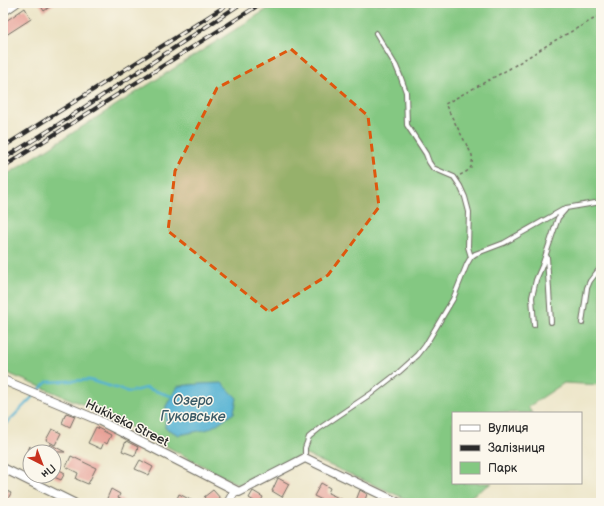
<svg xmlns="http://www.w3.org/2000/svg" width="604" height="506" viewBox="0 0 604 506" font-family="'Balsamiq Sans',sans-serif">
  <rect width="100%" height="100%" fill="#fbf7ec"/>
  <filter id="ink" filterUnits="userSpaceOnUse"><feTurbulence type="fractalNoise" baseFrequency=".025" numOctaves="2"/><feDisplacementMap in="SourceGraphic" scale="8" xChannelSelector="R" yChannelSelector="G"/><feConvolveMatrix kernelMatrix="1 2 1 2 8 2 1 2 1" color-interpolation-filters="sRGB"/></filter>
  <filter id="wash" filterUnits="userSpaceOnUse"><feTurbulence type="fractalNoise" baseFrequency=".012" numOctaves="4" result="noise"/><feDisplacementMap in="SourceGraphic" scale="16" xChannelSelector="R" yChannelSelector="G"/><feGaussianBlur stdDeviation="0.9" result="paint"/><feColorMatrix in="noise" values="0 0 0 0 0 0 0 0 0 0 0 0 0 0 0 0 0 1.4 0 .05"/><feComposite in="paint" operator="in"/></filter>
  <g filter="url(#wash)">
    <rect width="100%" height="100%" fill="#ece5c7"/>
    <!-- green -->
    <path fill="#84c882" stroke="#587a56" d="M277,3H601V385L564,383L528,407L532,413H453V483H492L468,498L458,503H415L304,454L239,485L106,414L12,375L3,370V177Z"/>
    <!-- water -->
    <path fill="#55b2d3" stroke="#406e7f" d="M222,383L237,398L234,413L209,429L179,435L165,428L166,406L178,386L199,384Z"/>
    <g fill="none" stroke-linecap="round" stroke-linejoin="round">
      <!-- stream -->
      <path stroke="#55b2d3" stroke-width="2.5" d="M3,427L47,382L89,380L129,392L146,388L171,396"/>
    </g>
    <g id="blocks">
      <!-- building -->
      <path fill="#e8a298" d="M39,3H55L44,11Z
        M25,8L31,19L3,37V23Z
        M66,413L75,416L70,427L62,423Z
        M96,427L111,435L107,444L104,442L101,449L88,443Z
        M52,429L61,433L55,445L46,440Z
        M126,441L138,447L135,456L122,451Z
        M50,444L65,452H46Z
        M30,446V465L23,462Z
        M71,456L96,468L88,484L76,479L78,473L66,467Z
        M140,460L153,467L149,475L135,469Z
        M54,467L65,473L61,480L54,477Z
        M278,478L289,484L282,497L272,491Z
        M321,483L330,488L328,493L350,503H328L314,496Z
        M3,489L11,493L6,503H3Z
        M111,489L120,494L118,498L128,503H105Z
        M213,490L221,499L216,503H209L204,497Z
        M360,490L367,494L364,503H355Z
        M253,491L263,497L260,503H257L249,498Z
        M179,494L197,503H175Z"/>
    </g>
  </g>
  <g filter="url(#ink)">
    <use href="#blocks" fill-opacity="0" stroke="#6f6c62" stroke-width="1"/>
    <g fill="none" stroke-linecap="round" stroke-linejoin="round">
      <!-- lane casing -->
      <g stroke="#6f6c62" stroke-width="6">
        <path id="lane" d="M376,33L396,66L401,78L406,92L407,125L426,154L429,162L433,168L454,177L460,186L465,197L469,212L468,247L471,257
          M547,257L551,322
          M582,323L587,288L590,281L601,267
          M534,325L532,297L536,280L542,266L558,218L565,210
          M305,458V448L309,437L320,428L372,393L399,372L418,355L425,346L453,299L467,264L471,257L475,254L504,243L566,208L601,202"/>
      </g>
      <!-- street casing -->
      <g stroke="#6f6c62" stroke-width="10">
        <path id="street" d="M3,12L16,3
          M3,380L98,420L239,492L305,458L399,503
          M3,468L74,503
          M228,503L235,490"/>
      </g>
      <!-- path -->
      <path stroke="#6f6c62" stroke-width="1.5" stroke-dasharray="3 3" stroke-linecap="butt" d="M460,175C471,170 473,167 472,155L445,104L509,69L554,41L601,15"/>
      <!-- lane -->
      <use href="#lane" stroke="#fff" stroke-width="4"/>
      <!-- street -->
      <use href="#street" stroke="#fff" stroke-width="8"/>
      <!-- rail casing -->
      <g stroke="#2b2b2b" stroke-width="4">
        <path id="rail" d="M3,147L230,3
          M3,159L56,126L242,3
          M3,167L262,3"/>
      </g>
      <!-- rail -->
      <use href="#rail" stroke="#fbf7ec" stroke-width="2.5" stroke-dasharray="8" stroke-linecap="butt"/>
    </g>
  </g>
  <!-- marked area -->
  <path fill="#df570e" fill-opacity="0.2" stroke="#df570e" stroke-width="3" stroke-dasharray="8 5" stroke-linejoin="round" d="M291,49L368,116L379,207L328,275L269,312L168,231L175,171L217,88Z"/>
  <g text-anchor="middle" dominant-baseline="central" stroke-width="3" stroke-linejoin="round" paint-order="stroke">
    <!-- street labels -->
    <g font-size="13" fill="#2b2b2b" stroke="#fbf7ec">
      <text transform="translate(127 423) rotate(26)">Hukivska Street</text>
    </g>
    <!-- water labels -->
    <g font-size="14" font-style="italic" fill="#3a5a66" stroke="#fbf7ec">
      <text x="193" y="400">Озеро<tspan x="193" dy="16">Гуковське</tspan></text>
    </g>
  </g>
  <!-- margin -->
  <rect width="604" height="506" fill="none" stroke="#fbf7ec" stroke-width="16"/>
  <!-- legend -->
  <rect x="452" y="412" width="130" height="72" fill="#fbf7ec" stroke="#a8a59f"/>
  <rect x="460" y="425" width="20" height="6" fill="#ffffff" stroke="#a8a59f"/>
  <text x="488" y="432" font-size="12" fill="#2b2b2b">Вулиця</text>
  <rect x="460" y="445" width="20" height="6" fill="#2b2b2b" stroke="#a8a59f"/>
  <text x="488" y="452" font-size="12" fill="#2b2b2b">Залізниця</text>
  <rect x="460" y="462" width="20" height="12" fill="#84c882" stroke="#a8a59f"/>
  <text x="488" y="472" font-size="12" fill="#2b2b2b">Парк</text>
  <!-- north arrow -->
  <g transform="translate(42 464) rotate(138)"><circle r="19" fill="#fbf7ec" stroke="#a8a59f"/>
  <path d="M0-3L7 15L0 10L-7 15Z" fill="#c8321e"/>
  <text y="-6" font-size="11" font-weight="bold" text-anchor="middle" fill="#2b2b2b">Пн</text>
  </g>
</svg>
